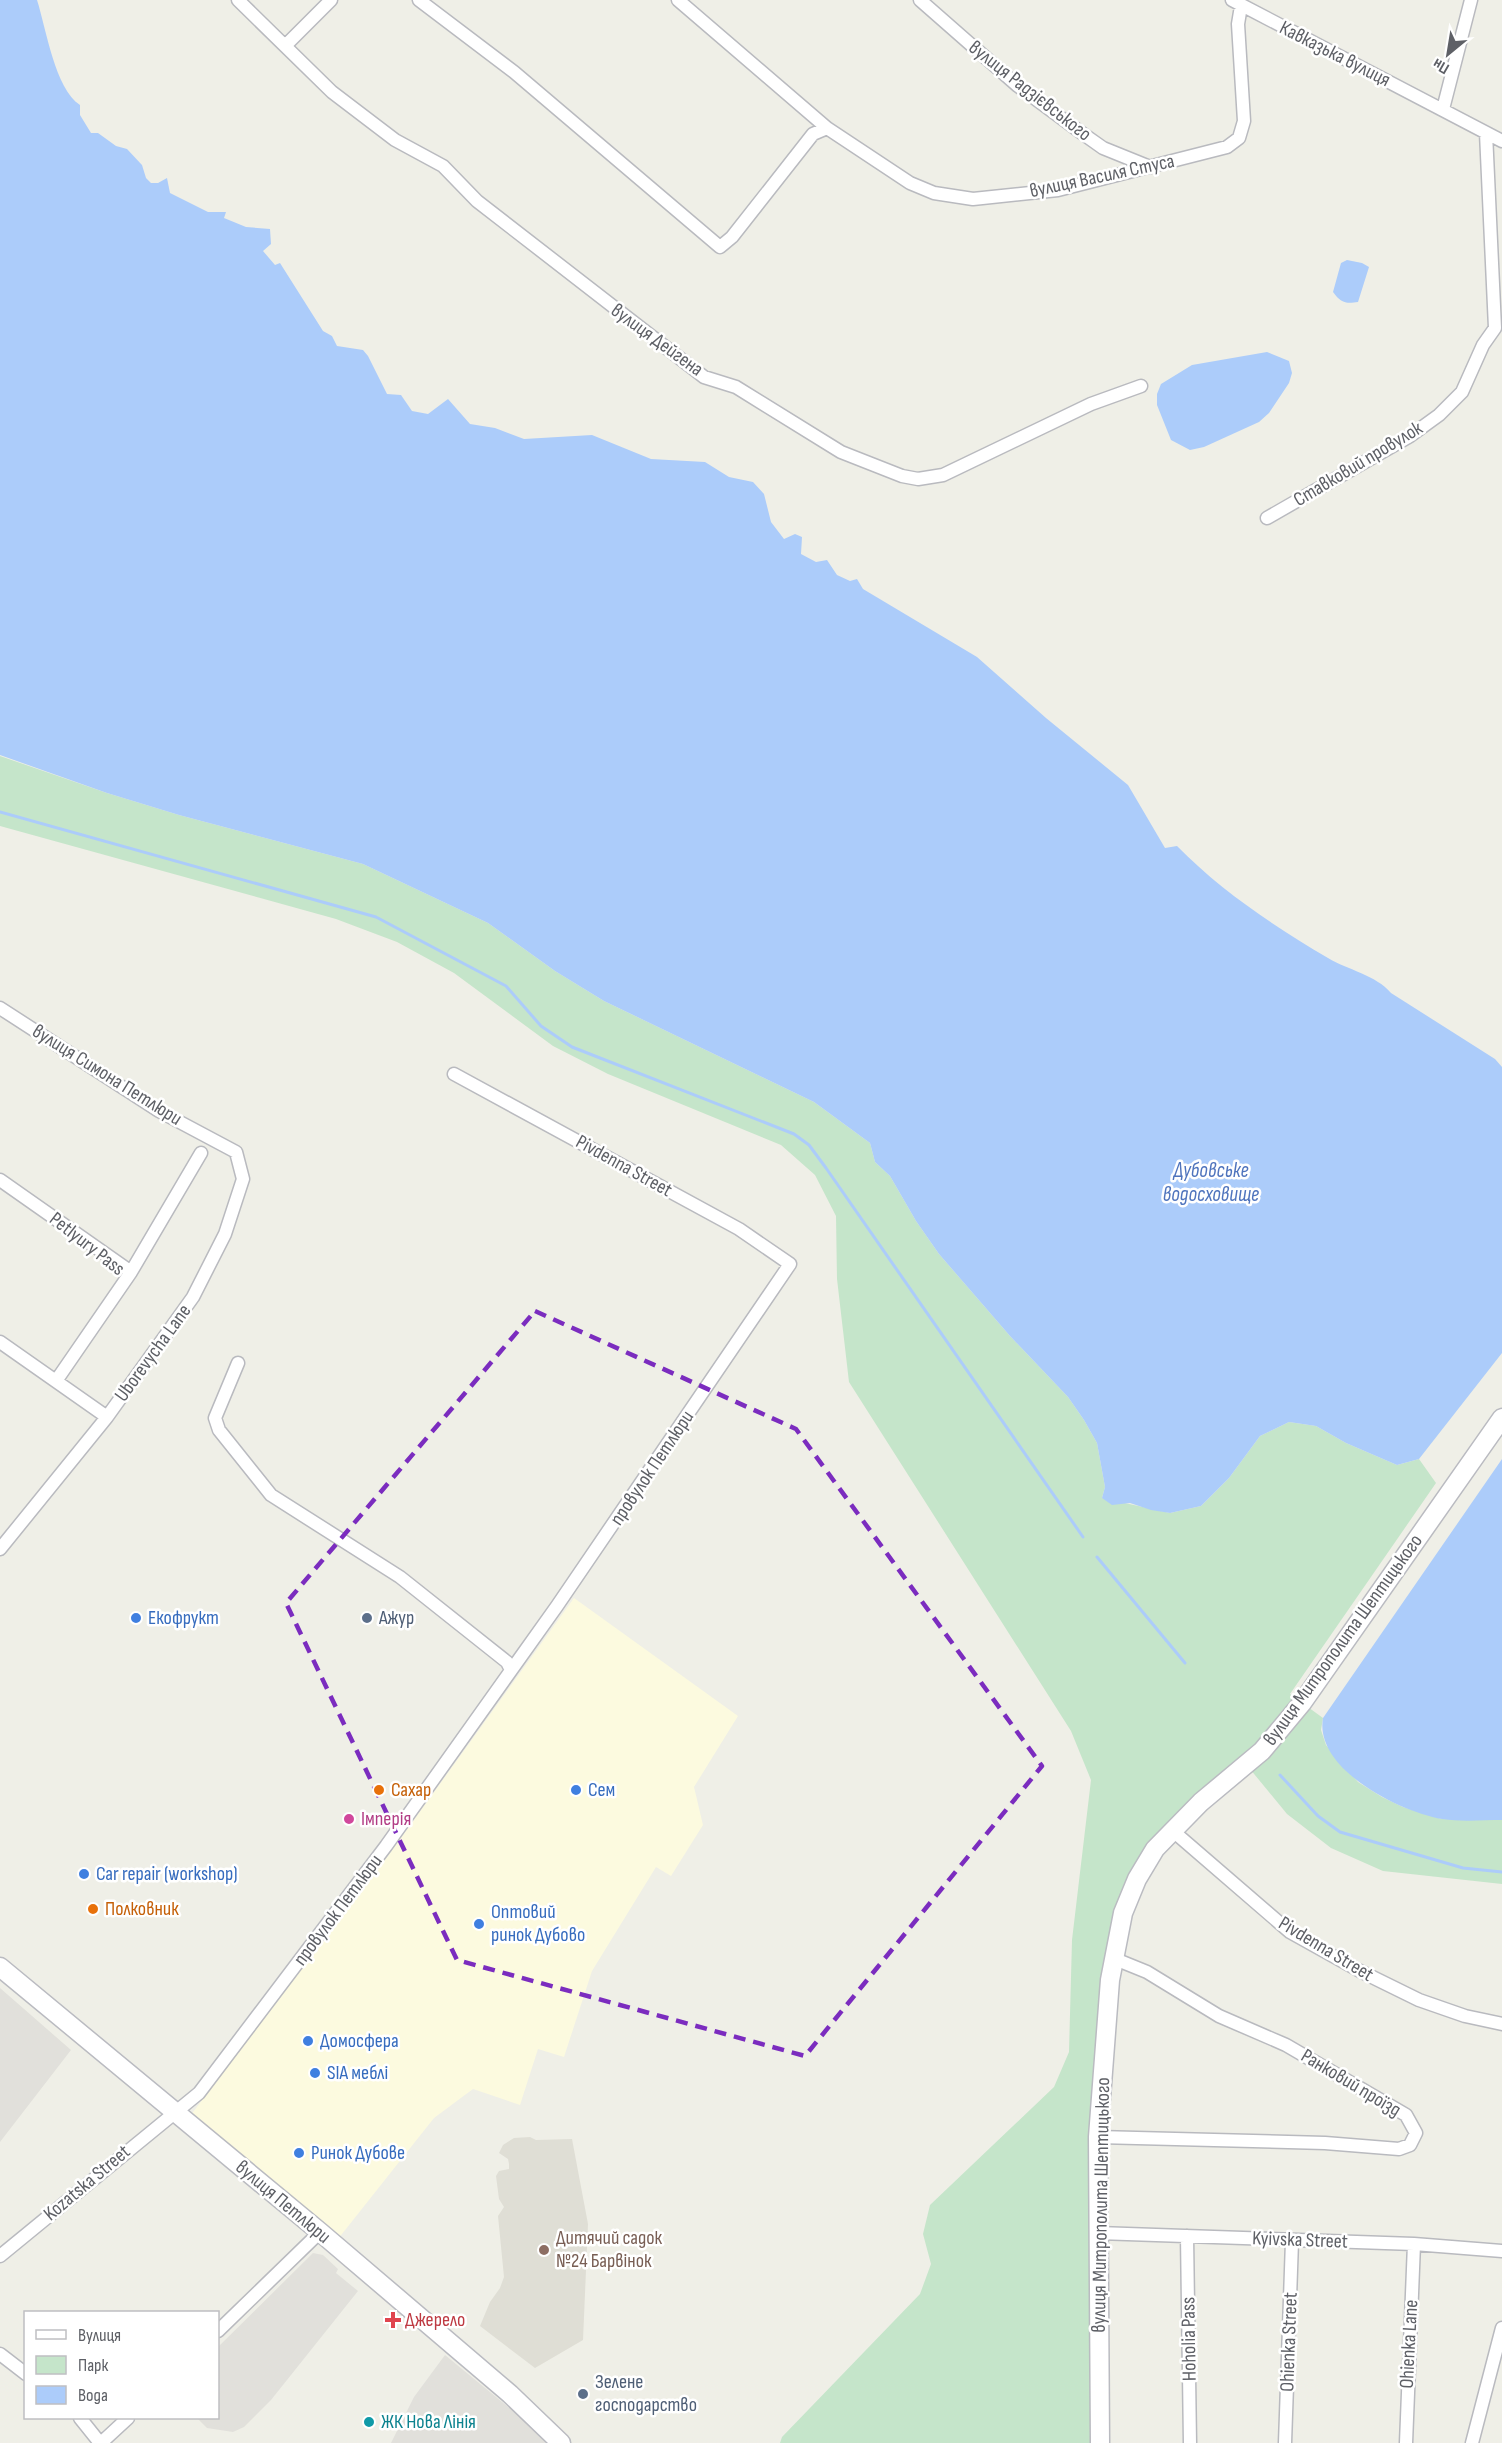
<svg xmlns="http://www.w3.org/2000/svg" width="1502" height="2443" viewBox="0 0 1502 2443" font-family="'Sofia Sans Condensed',sans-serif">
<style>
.commercial{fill:#fcfadf}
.industrial{fill:#e1e0db}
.education{fill:#dfded5}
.green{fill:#c5e5ca}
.water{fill:#acccfa}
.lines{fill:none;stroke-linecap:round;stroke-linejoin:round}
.stream{stroke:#acccfa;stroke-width:3}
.street-casing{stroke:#b9babf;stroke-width:15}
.secondary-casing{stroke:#babbc1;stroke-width:21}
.street{stroke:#fff;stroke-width:12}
.secondary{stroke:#fff;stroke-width:18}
.marked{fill:none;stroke:#7b2cbf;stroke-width:4.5;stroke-dasharray:12 8;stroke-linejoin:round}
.shop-dot{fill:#3f7fe0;stroke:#fff;stroke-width:2}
.service-dot{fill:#5c6f8a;stroke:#fff;stroke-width:2}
.food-dot{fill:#e8710a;stroke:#fff;stroke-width:2}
.hotel-dot{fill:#d1479c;stroke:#fff;stroke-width:2}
.education-dot{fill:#8d6e63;stroke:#fff;stroke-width:2}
.health-dot{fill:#e0444e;stroke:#fff;stroke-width:2}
.culture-dot{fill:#0f9aa8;stroke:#fff;stroke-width:2}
.labels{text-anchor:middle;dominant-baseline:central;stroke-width:5;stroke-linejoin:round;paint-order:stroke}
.street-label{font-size:20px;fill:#5e6066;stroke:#fff}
.shop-label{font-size:20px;fill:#366cbe;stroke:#fff;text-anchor:start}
.service-label{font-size:20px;fill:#4e5e75;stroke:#fff;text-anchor:start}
.food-label{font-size:20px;fill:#c56008;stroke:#fff;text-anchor:start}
.hotel-label{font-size:20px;fill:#b23c85;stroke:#fff;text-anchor:start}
.education-label{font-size:20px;fill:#785e54;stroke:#fff;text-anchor:start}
.health-label{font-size:20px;fill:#be3a42;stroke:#fff;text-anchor:start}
.culture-label{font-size:20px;fill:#0d838f;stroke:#fff;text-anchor:start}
.water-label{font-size:21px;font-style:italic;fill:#4f74bd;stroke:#fff}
</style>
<rect width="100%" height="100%" fill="#efefe7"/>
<!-- commercial -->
<path class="commercial" d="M574,1598L738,1716L694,1787L703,1825L671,1876L656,1867L592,1971L564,2057L538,2049L520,2105L473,2089L434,2118L338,2239L190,2116L388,1856Z"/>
<!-- industrial -->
<path class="industrial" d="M0,1988L71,2050L0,2142Z
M313,2253L323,2255L338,2269L336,2273L358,2291L271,2400L244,2427L233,2432L207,2428L197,2418H218V2347Z
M445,2355L529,2424L546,2443H391L414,2397Z"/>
<!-- education -->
<path class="education" d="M530,2137L536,2140L572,2139L588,2224L583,2340L535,2368L480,2326L490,2302L500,2288L504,2277L498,2216L504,2207L499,2199L496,2176L499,2171L509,2169V2164L508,2159L499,2153L503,2145L514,2138Z"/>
<!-- green -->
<path class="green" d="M0,756L107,793L179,815L363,864L488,923L555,971L604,1001L814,1102L870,1143L875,1162L890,1176L916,1221L939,1254L1010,1336L1068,1397L1084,1420L1097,1443L1105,1487L1102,1498L1170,1513L1201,1506L1229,1478L1260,1436L1289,1422L1316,1426L1346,1443L1397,1465L1419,1459L1436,1483L1290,1694L1323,1718L1321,1730L1326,1745L1358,1782L1382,1797L1403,1807L1442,1819L1502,1820V1884L1383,1871L1331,1848L1287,1814L1250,1769L1150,1846L1103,1979L1095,2443H780L782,2437L920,2294L931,2264L923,2234L930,2205L1054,2087L1069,2052L1072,1940L1091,1780L1071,1731L849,1382L837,1279L836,1216L815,1175L781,1145L608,1074L553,1046L454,973L397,942L336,919L0,826Z"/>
<!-- water -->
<path class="water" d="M0,0H37C46,28 55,89 80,105V115L91,133H98L116,146L127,149L142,165L146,178L151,183H158L167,178L170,193L208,212H226L224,218L246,227L270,229L271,244L263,251L275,265L280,263L323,331L332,336L337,346L363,350L368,356L387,394L401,395L412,411L428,414L448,399L470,424L495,428L524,439L592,435L651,459L705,462L729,477L753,482L764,494L771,522L784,539L795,534L802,537L801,554L816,562L827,560L837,575L850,581L857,579L863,589L977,657L1046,718L1128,785L1165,848L1177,846C1220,890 1275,927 1328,958C1348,970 1376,975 1391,993L1495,1059L1502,1067V1353L1419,1459L1397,1465L1346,1443L1316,1426L1289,1422L1260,1436L1229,1478L1201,1506L1170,1513L1151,1510L1130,1503L1112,1505L1102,1498L1105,1487L1097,1443L1084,1420L1068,1397L1010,1336L939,1254L916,1221L890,1176L875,1162L870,1143L814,1102L604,1001L555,971L488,923L363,864L179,815L107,793L0,755Z
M1347,260L1362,263L1369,267L1358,302C1346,304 1341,303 1333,292L1341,263Z
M1267,352L1289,361L1292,373L1289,383L1269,413L1259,422L1204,447L1190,450L1171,440L1157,405V394L1161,384L1192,365Z
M1502,1459V1820C1483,1820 1461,1822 1442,1819C1400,1812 1314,1769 1323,1718Z"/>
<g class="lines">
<!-- stream -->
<path class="stream" d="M0,812L376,917L506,986L541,1026L572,1047L794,1134L809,1145L826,1168L1083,1537
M1097,1557L1185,1663
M1280,1775L1318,1816L1340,1832L1463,1868L1502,1872"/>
<defs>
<path id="street" d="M238,0L332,92L395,140L443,166L477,201L704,377L736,387L841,452L902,476L918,479L943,475L1091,404L1141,386
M419,0L514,72L720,247L732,237L813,134L827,128
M678,0L827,128L910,183L934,193L973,199L1058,190L1227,147L1239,138L1244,121L1238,24L1241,6
M920,0L1018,86L1079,131L1103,148L1150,167
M1232,0L1502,141
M285,46L331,0
M1443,109L1471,0
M1267,518L1410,436L1439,415L1462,392L1483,345L1495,328L1486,133
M0,1008L159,1111L236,1152L243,1179L225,1234L193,1297L107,1417L0,1549
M0,1180L131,1272L56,1381
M131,1272L201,1153
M0,1342L107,1417
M238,1363L215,1418L219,1430L271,1495L400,1577L507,1662L511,1670
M1173,1831L1290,1932L1360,1971L1419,2000L1465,2016L1502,2024
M1098,2137L1325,2143L1399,2149L1410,2145L1416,2133L1406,2115L1286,2045L1219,2016L1147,1972L1115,1959
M1098,2233L1414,2244L1502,2251
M1187,2236L1190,2443
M0,2256L199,2093L386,1846L557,1606L790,1264L739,1229L454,1074
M218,2331L320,2232
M0,2354L26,2374
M80,2418L100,2443
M101,2443L128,2418
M1285,2443L1292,2241
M1406,2443L1414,2244
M1472,2443L1502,2328"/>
<path id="secondary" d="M0,1967L320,2232L510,2394L561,2443
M1100,2443L1098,2137L1110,1980L1123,1913L1137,1879L1155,1849L1201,1802L1262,1751L1302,1703L1502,1418"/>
</defs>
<!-- street casing -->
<use href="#street" class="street-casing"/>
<!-- secondary casing -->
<use href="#secondary" class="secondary-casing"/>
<!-- street -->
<use href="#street" class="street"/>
<!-- secondary -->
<use href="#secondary" class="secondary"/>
</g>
<!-- marked area -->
<path class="marked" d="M535,1311L796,1429L1042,1766L805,2056L457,1960L286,1603Z"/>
<!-- markers -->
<g class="shop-dot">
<circle cx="136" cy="1618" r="6"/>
<circle cx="576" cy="1790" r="6"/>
<circle cx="84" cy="1874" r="6"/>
<circle cx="479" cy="1924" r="6"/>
<circle cx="308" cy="2041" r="6"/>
<circle cx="315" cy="2073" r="6"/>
<circle cx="299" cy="2153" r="6"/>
</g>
<g class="service-dot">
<circle cx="367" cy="1618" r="6"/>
<circle cx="583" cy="2394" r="6"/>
</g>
<g class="food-dot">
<circle cx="379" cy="1790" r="6"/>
<circle cx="93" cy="1909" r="6"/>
</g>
<circle class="hotel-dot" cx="349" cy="1819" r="6"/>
<circle class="education-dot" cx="544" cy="2250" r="6"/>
<path class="health-dot" d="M390 2311h6v6h6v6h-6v6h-6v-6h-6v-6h6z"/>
<circle class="culture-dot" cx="369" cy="2422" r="6"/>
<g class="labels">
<!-- street labels -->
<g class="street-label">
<text transform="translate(1335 54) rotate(27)">Кавказька вулиця</text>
<text transform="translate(1030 91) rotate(38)">вулиця Радзієвського</text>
<text transform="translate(1102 176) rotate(-12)">вулиця Василя Стуса</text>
<text transform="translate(657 340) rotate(36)">вулиця Дейгена</text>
<text transform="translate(1358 464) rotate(-31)">Ставковий провулок</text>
<text transform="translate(107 1075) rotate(32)">вулиця Симона Петлюри</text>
<text transform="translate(624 1166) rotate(29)">Pivdenna Street</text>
<text transform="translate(87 1244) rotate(38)">Petlyury Pass</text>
<text transform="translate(153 1353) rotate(-54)">Uborevycha Lane</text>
<text transform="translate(652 1468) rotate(-56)">провулок Петлюри</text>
<text transform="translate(1343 1640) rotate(-54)">вулиця Митрополита Шептицького</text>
<text transform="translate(338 1910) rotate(-53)">провулок Петлюри</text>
<text transform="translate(1326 1949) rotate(31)">Pivdenna Street</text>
<text transform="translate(1351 2083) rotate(31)">Ранковий проїзд</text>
<text transform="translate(87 2183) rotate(-40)">Kozatska Street</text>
<text transform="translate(283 2202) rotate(40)">вулиця Петлюри</text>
<text transform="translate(1101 2205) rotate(-89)">вулиця Митрополита Шептицького</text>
<text transform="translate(1300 2240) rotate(2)">Kyivska Street</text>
<text transform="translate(1189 2339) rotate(-91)">Hoholia Pass</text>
<text transform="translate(1289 2342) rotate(-88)">Ohienka Street</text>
<text transform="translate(1409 2344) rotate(-87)">Ohienka Lane</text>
</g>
<!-- shop labels -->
<g class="shop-label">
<text x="148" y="1618">Екофрукт</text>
<text x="588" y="1790">Сем</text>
<text x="96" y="1874">Car repair (workshop)</text>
<text x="491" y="1912">Оптовий<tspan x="491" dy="23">ринок Дубово</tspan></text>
<text x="320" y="2041">Домосфера</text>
<text x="327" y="2073">SIA меблі</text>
<text x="311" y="2153">Ринок Дубове</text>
</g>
<!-- service labels -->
<g class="service-label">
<text x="379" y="1618">Ажур</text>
<text x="595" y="2382">Зелене<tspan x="595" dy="23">господарство</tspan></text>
</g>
<!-- food labels -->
<g class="food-label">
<text x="391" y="1790">Сахар</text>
<text x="105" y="1909">Полковник</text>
</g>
<!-- hotel labels -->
<g class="hotel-label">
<text x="361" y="1819">Імперія</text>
</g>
<!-- education labels -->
<g class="education-label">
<text x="556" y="2238">Дитячий садок<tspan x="556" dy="23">№24 Барвінок</tspan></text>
</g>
<!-- health labels -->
<g class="health-label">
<text x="405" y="2320">Джерело</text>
</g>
<!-- culture labels -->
<g class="culture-label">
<text x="381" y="2422">ЖК Нова Лінія</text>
</g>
<!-- water labels -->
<g class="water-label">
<text x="1211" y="1170">Дубовське<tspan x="1211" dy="24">водосховище</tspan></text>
</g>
</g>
<!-- legend -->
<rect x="24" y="2311" width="195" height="108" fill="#ffffff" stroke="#bfbfc2" stroke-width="1.5"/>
<rect x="36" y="2330" width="30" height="9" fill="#ffffff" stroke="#bfbfc2" stroke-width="1.5"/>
<text x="78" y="2341" font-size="18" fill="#5e6066">Вулиця</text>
<rect x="36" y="2356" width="30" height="18" fill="#c5e5ca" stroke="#bfbfc2" stroke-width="1.5"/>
<text x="78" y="2371" font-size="18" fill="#5e6066">Парк</text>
<rect x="36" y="2386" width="30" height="18" fill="#acccfa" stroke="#bfbfc2" stroke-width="1.5"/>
<text x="78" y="2401" font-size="18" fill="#5e6066">Вода</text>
<!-- north arrow -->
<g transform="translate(1448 54) rotate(210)" stroke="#ffffff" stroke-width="4.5" paint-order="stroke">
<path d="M0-4.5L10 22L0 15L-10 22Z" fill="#5e6066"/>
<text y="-9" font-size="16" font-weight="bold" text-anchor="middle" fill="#5e6066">Пн</text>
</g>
</svg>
